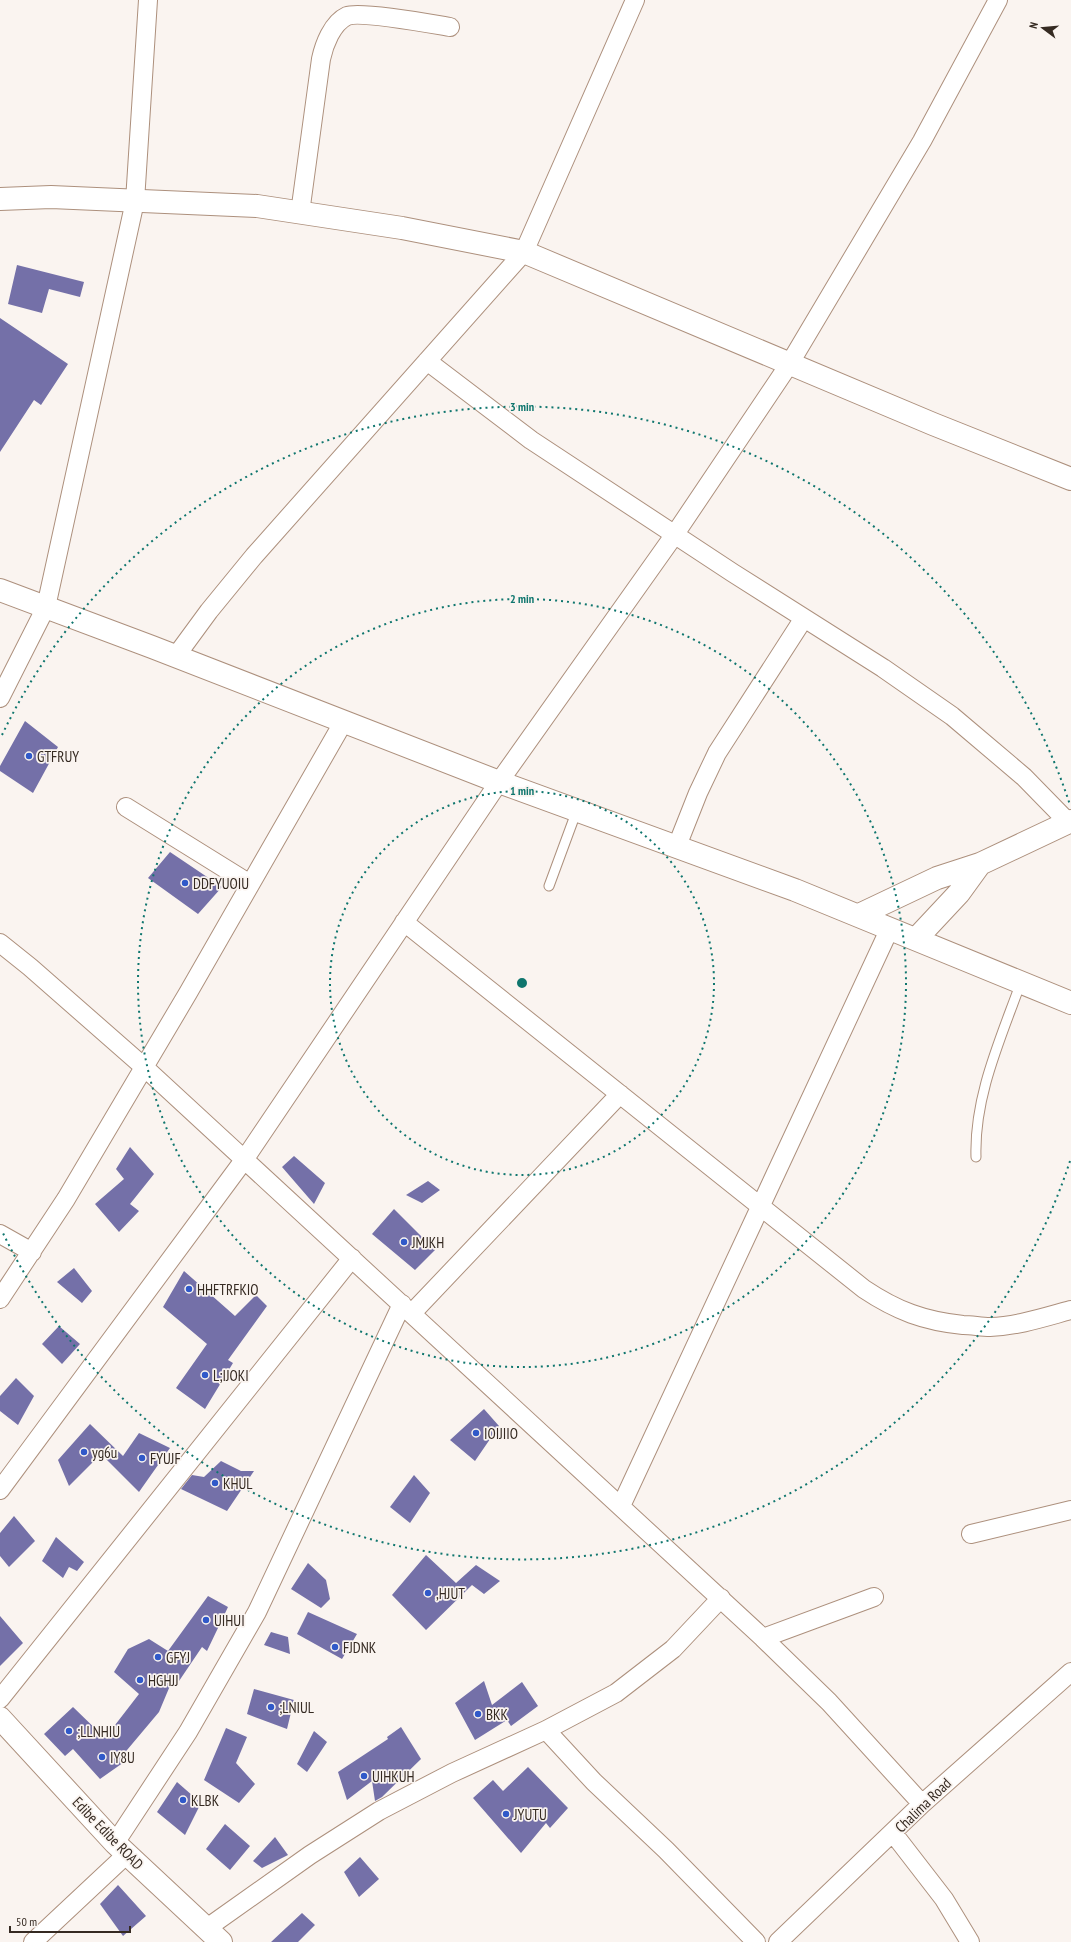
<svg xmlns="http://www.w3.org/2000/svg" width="1071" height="1942" viewBox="0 0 1071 1942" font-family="'PT Sans Narrow',sans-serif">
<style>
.building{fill:#7470a8}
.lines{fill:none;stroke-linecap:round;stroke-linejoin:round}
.lane-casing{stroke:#ad907d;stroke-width:11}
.street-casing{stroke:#ad907d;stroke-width:20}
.secondary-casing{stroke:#ad907d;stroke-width:24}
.lane{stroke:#fff;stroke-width:9}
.street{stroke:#fff;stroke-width:18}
.secondary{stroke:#fff;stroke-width:22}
.ring{fill:none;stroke:#0f766e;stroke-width:2;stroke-dasharray:2 4}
.poi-dot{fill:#3059c9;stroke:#faf4f0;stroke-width:1.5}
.labels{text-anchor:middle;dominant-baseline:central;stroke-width:3.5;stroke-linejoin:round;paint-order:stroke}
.poi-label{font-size:15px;fill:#352a22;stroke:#faf4f0;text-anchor:start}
.street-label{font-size:15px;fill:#352a22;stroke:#faf4f0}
.centre{fill:#0f766e;stroke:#faf4f0;stroke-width:2}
.ring-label{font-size:12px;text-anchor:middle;font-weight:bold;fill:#0f766e;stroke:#faf4f0;stroke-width:3.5;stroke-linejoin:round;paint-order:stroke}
</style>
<rect width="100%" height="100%" fill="#faf4f0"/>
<!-- building -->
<path class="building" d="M17,265L84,282L80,297L49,289L42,313L8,304Z
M0,318L68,364L41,405L34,400L0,452Z
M25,721L58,747L33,793L0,771V766Z
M170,852L222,887L198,914L148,878Z
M130,1147L154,1174L130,1204L139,1211L119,1232L95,1204L124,1179L116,1169Z
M294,1156L325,1183L314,1204L282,1167Z
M428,1181L440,1190L422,1203L406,1195Z
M394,1209L435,1250L415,1270L372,1234Z
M74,1268L92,1291L82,1303L57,1282Z
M184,1271L235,1316L256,1295L267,1306L228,1360L233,1363L205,1409L176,1388L207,1344L163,1307Z
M59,1326L80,1344L62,1364L42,1344Z
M16,1378L34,1396L18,1425L0,1411V1396Z
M484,1409L499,1426L475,1461L450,1440Z
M90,1424L123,1456L139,1433L170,1448L139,1492L101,1454L69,1486L58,1460Z
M221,1461L241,1471H254L227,1511L181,1489L192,1475L204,1477Z
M414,1475L430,1493L410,1523L390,1507Z
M14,1516L35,1541L9,1567L0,1556V1533Z
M56,1537L84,1562L77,1571L69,1567L63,1578L42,1561Z
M426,1555L456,1583L476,1565L500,1581L484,1594L472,1585L426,1630L392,1595Z
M308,1563L326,1580L330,1599L321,1608L291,1589Z
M208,1596L228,1607L207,1651L202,1647L177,1684L172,1681L159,1712L122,1756L127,1760L100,1779L73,1749L65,1756L44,1734L73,1707L105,1738L139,1694L114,1672L128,1649L149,1639L168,1651Z
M308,1612L357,1634L342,1659L297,1634Z
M0,1616L23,1643L0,1666Z
M271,1632L288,1637L290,1654L264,1645Z
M484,1681L492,1705L522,1682L538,1706L511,1726L507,1720L475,1740L455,1703Z
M254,1689L294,1700L287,1729L247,1714Z
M401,1727L421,1759L382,1797L375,1801L372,1781L347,1800L338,1772L388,1739L387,1737Z
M226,1728L247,1737L236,1763L255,1784L239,1803L204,1780Z
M314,1731L327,1742L307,1772L297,1764Z
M528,1767L568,1808L550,1828L546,1823L521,1853L473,1798L493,1780L503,1791Z
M177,1782L201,1803L185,1835L157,1812Z
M225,1824L250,1846L230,1870L206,1849Z
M275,1837L288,1855L262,1868L253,1861Z
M360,1857L379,1879L359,1897L344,1872Z
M118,1885L146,1916L123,1936L100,1904Z
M302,1913L315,1925L298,1942H271Z"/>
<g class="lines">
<defs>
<path id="lane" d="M549,886L577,810
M976,1157C974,1096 1001,1038 1021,982"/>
<path id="street" d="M300,213L321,59C324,45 332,23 347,16C360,11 432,24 450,27
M427,361L531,440L733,573L883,668L952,716L1024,777L1068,822
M176,656L209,611L254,556L524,252L635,0
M0,698L46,607L135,201L148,0
M126,807L250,884
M677,846L698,793L717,753L804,618
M404,922L864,1289C897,1311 924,1321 963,1325C972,1325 981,1327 990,1327C1018,1326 1045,1317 1071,1310
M0,943L30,967L144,1067L763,1638L829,1702L922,1804
M0,1234L32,1252
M0,1299L66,1199L188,993L344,721
M412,1313L620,1094
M0,1490L244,1160L499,782L675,534L790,363L922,141L998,0
M621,1506L890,928
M971,1534L1071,1510
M763,1638L874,1597
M0,1699L352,1258
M546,1730L594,1782L666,1850L756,1942
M893,1833L944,1899L970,1942
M115,1843L188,1732L257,1612L402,1304
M207,1928L310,1855L379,1811L452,1773L546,1730L616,1693L673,1649L721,1598
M33,1942L127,1854
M778,1942L922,1804L1071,1672"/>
<path id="secondary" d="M0,199L51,197L257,206L402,228L524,252L933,424L1071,479
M0,590L152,647L499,782L795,890L1071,1003
M859,915L937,878L980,864L1071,821
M916,939L959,893L980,864
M0,1718L115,1843L221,1942"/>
</defs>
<!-- lane casing -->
<use href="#lane" class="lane-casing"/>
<!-- street casing -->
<use href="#street" class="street-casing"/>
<!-- secondary casing -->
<use href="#secondary" class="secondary-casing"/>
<!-- lane -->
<use href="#lane" class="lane"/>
<!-- street -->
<use href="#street" class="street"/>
<!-- secondary -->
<use href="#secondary" class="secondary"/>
</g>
<!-- distance rings -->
<g class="ring">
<circle cx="522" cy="983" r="192"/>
<circle cx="522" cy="983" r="384"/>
<path d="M1070 1161A576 576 0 0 1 2 1231M2 735A576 576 0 0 1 1070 805"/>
</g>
<!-- markers -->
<g class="poi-dot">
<circle cx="29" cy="756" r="4"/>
<circle cx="185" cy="883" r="4"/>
<circle cx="404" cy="1242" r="4"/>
<circle cx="189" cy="1289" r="4"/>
<circle cx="205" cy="1375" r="4"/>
<circle cx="476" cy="1433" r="4"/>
<circle cx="84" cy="1452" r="4"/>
<circle cx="142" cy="1458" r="4"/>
<circle cx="215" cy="1483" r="4"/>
<circle cx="428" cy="1593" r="4"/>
<circle cx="206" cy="1620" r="4"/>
<circle cx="335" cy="1647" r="4"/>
<circle cx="158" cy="1657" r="4"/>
<circle cx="140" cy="1680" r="4"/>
<circle cx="271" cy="1707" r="4"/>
<circle cx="478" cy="1714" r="4"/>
<circle cx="69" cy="1731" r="4"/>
<circle cx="102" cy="1757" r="4"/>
<circle cx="364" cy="1776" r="4"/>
<circle cx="183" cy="1800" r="4"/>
<circle cx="506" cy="1814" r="4"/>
</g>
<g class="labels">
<!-- poi labels -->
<g class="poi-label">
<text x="37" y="756">GTFRUY</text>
<text x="193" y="883">DDFYUOIU</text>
<text x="412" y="1242">JMJKH</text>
<text x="197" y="1289">HHFTRFKIO</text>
<text x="213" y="1375">L;IJOKI</text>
<text x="484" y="1433">IOIJIIO</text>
<text x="92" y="1452">yg6u</text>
<text x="150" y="1458">FYUJF</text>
<text x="223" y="1483">KHUL</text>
<text x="436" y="1593">,HJUT</text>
<text x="214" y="1620">UIHUI</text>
<text x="343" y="1647">FJDNK</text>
<text x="166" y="1657">GFYJ</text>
<text x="148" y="1680">HGHJJ</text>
<text x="279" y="1707">;LNIUL</text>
<text x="486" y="1714">BKK</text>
<text x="77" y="1731">;LLNHIU</text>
<text x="110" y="1757">IY8U</text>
<text x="372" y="1776">UIHKUH</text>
<text x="191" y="1800">KLBK</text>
<text x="514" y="1814">JYUTU</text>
</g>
<!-- street labels -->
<g class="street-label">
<text transform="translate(923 1805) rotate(-44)">Chalima Road</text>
<text transform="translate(108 1833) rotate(46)">Edibe Edibe ROAD</text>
</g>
</g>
<circle cx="522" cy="983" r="6" class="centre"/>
<g class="ring-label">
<text x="522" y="411">3 min</text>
<text x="522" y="603">2 min</text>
<text x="522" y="795">1 min</text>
</g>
<!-- north arrow -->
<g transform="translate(1043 28) rotate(286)" stroke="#faf4f0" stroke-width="3" paint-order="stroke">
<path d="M0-3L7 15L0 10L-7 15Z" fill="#352a22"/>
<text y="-6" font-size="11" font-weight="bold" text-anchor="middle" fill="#352a22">N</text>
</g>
<!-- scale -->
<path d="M10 1926v6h120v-6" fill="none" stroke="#352a22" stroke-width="2"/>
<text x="16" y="1926" font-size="12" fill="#352a22" stroke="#faf4f0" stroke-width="3" paint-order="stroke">50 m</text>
</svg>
